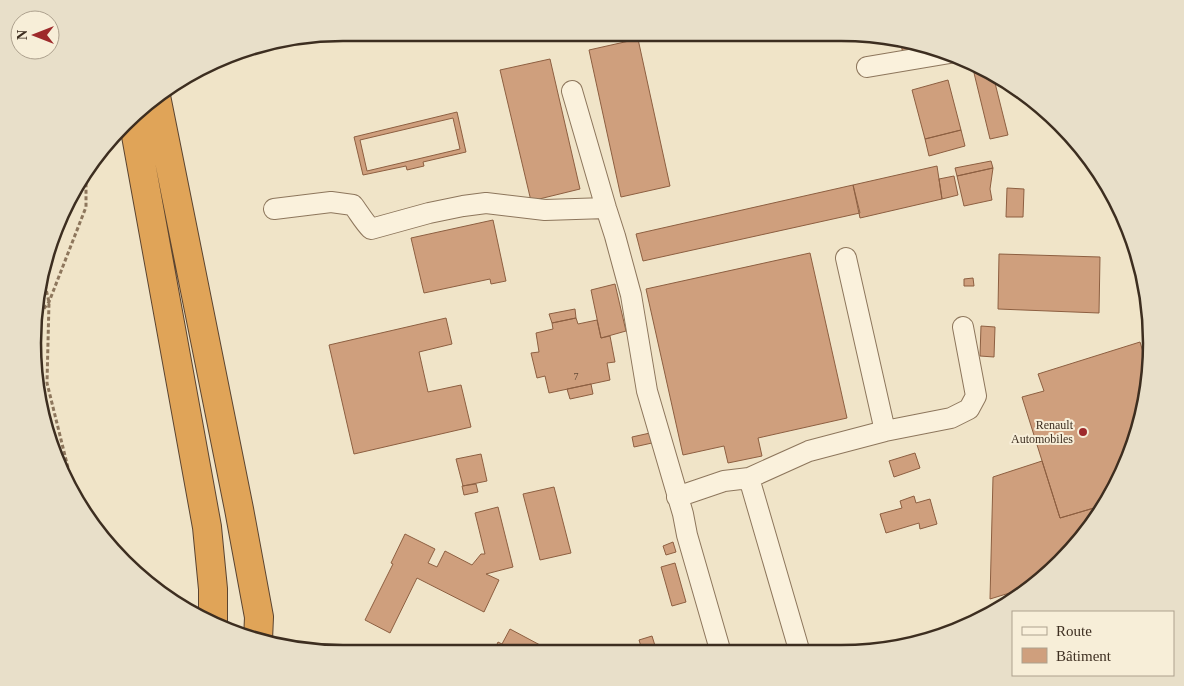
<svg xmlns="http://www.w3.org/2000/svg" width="1184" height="686" viewBox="0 0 1184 686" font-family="'Times New Roman',serif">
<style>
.building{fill:#cf9f7d;stroke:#8d5f41;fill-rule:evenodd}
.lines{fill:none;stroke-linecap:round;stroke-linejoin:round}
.minor-casing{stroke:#8d765c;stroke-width:22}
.highway-casing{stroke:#5b4430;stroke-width:30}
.path{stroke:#8d765c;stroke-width:3;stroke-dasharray:4 2.5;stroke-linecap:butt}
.minor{stroke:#faf1dc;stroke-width:20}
.highway{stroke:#e0a458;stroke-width:28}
.poi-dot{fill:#9e2a2b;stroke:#f7eed8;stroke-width:2}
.labels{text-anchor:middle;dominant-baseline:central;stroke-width:4;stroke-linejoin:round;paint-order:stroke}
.number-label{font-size:10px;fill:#624a37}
.poi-label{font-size:12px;fill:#3d2e20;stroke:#f7eed8;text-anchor:end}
.rim{fill:none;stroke:#3d2e20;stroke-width:2.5}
</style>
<rect width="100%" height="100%" fill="#f0e4c8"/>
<!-- building -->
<path class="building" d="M638,39L670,186L621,197L589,50Z
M900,41L937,48L904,57Z
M550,59L580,189L531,201L500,70Z
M985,71L993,75L1008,135L990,139L974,73Z
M948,80L961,130L925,139L912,90Z
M457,112L466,152L423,162L424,166L407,170L406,166L363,175L354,137ZM453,118L460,149L367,171L360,140Z
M961,130L965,146L929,156L925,139Z
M991,161L993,168L957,176L955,168Z
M937,166L942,199L860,218L853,185Z
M993,168L990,189L992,200L964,206L957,176Z
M954,176L958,195L942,199L939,179Z
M853,185L860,213L643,261L636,234Z
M1007,188L1024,189L1023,217H1006Z
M493,220L506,281L491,284L490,279L424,293L411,238Z
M810,253L847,418L758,438L762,456L728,463L724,446L683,455L646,289Z
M999,254L1100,257L1099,313L998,309Z
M973,278L974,286H964V279Z
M615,284L626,331L601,338L591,290Z
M575,309L576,318L552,323L549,314Z
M446,318L452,344L419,352L428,392L461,385L471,427L354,454L329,345Z
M576,318L578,324L597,320L601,338L610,336L615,362L607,363L610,380L549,393L545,376L537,378L531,353L539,352L536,333L553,329L552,323Z
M981,326L995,327L994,357L980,356Z
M1140,342L1143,352L1146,351V403L1104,505L1060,518L1022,397L1044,391L1038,374Z
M591,384L593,394L570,399L567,389Z
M650,433L652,443L634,447L632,437Z
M915,453L920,468L894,477L889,461Z
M481,454L487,481L463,486L456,459Z
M1042,461L1060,518L1101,506L1102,508L1099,515L1078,541L1068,544L1070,551L1060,563L1029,587L990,599L993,477Z
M476,484L478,492L464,495L462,486Z
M554,487L571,553L540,560L523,494Z
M914,496L916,503L930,499L937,524L920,529L919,523L886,533L880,514L902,508L900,501Z
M498,507L513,567L486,574L499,580L484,612L417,578L390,633L365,620L393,564L391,563L405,534L435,549L428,563L437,567L445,551L472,565L481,554H485L475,513Z
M673,542L676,552L666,555L663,546Z
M675,563L686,602L672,606L661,567Z
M510,629L540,645L536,653H493L498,642L502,644Z
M652,636L657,652L643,653L639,640Z
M540,645L549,648L546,653H536Z"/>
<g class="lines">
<defs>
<path id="minor" d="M867,67L950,53
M572,91L606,208L615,236L631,295L647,391L683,514L687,535L721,653
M274,209L331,202L353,205C359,213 364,222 371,229L429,213L463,206L486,203L545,210L606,208
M846,258L885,431
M749,478L800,653
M677,497L724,481L749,478L809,451L885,431L951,418L969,409L976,396L963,327"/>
<path id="highway" d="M156,96L239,509L259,617L258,640
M133,119L207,527L213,589V622"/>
</defs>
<!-- minor casing -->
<use href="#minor" class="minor-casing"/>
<!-- highway casing -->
<use href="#highway" class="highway-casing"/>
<!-- path -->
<path class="path" d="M42,272L49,302L47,383L73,488
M36,319L49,302L86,207V170"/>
<!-- minor -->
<use href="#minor" class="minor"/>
<!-- highway -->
<use href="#highway" class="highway"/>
</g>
<!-- markers -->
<circle class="poi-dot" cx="1083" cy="432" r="5"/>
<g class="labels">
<!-- number labels -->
<g class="number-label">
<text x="576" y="376">7</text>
</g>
<!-- poi labels -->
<g class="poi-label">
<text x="1073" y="425">Renault<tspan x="1073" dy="14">Automobiles</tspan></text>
</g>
</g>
<!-- crop -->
<path d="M0 0H1184V686H0ZM343 41H841A302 302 0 0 1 1143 343V343A302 302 0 0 1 841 645H343A302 302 0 0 1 41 343V343A302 302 0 0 1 343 41Z" fill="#e8dfc9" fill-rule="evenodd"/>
<path class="rim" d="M343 41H841A302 302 0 0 1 1143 343V343A302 302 0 0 1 841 645H343A302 302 0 0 1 41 343V343A302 302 0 0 1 343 41Z"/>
<!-- legend -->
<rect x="1012" y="611" width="162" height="65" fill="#f7eed8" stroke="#ada18e"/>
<rect x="1022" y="627" width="25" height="8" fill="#faf1dc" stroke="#ada18e"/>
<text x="1056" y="636" font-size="15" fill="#3d2e20">Route</text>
<rect x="1022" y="648" width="25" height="15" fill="#cf9f7d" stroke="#ada18e"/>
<text x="1056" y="661" font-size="15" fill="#3d2e20">Bâtiment</text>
<!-- north arrow -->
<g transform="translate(35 35) rotate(270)"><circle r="24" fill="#f7eed8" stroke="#ada18e"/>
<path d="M0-4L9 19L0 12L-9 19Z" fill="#9e2a2b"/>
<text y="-8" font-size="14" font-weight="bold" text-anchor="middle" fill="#3d2e20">N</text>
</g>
</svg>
